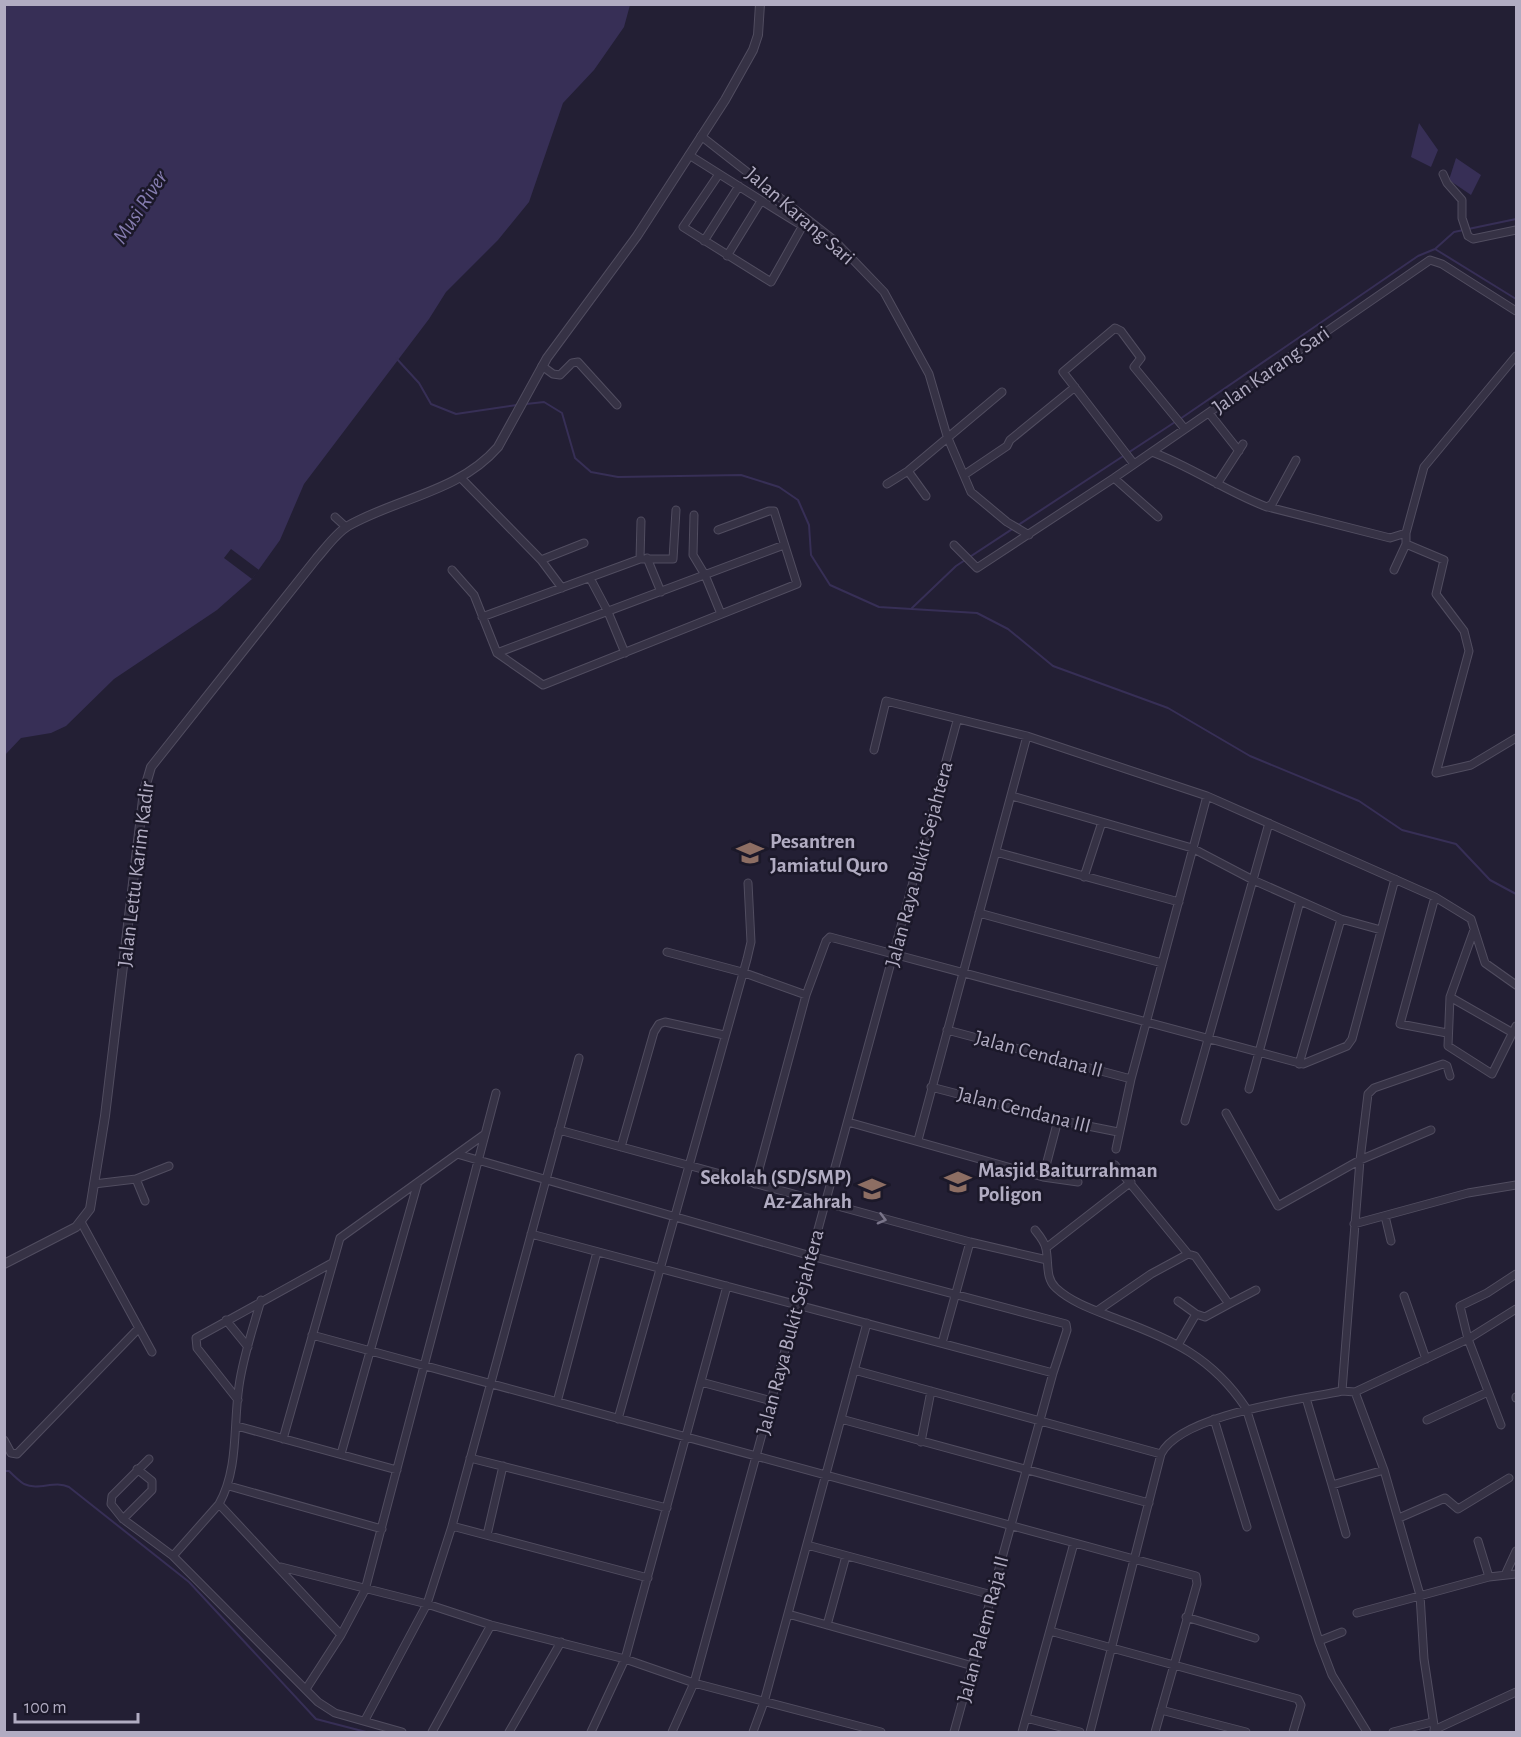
<svg xmlns="http://www.w3.org/2000/svg" width="1521" height="1737" viewBox="0 0 1521 1737" font-family="'Alegreya Sans',sans-serif">
<style>
.water{fill:#372f56}
.pier{fill:#231f34}
.lines{fill:none;stroke-linecap:round;stroke-linejoin:round}
.stream{stroke:#372f56;stroke-width:2}
.minor-casing{stroke:#514d60;stroke-width:9}
.tertiary-casing{stroke:#514d60;stroke-width:10}
.minor{stroke:#363245;stroke-width:7}
.tertiary{stroke:#363245;stroke-width:8}
.oneway{stroke:#7a758a}
.labels{text-anchor:middle;dominant-baseline:central;stroke-width:5;stroke-linejoin:round;paint-order:stroke}
.street-label{font-size:21px;fill:#b1acc2;stroke:#1b1829}
.poi-label{font-size:21px;font-weight:bold;fill:#b1acc2;stroke:#1b1829;text-anchor:start}
.water-label{font-size:22px;font-style:italic;fill:#857caf;stroke:#1b1829}
</style>
<rect width="100%" height="100%" fill="#231f34"/>
<!-- water -->
<path class="water" d="M5,5H630L624,27L594,70L563,103L529,202L498,240L446,292L429,319L304,484L280,540L252,579L217,610L114,679L66,726L51,733L21,738L5,755Z
M1419,123L1438,150L1431,167L1411,157Z
M1456,158L1481,175L1471,195L1449,180Z"/>
<!-- pier -->
<path class="pier" d="M231,549L259,570L252,579L224,558Z"/>
<g class="lines">
<!-- stream -->
<path class="stream" d="M1435,249L1516,299
M396,358L419,383L431,404L456,414L517,405
M526,404L544,402L562,413L575,458L591,472L618,477L741,475L779,487L798,500L809,525L811,555L830,585L879,607L977,613L1008,629L1053,666L1168,708L1250,756L1359,801L1402,830L1456,844L1490,880L1516,894
M1180,419L1418,256L1435,249L1454,232L1516,219
M912,608L956,566L1175,422
M4,1471H9C13,1475 19,1481 24,1484C39,1491 54,1480 69,1487L189,1582L316,1719L366,1732"/>
<defs>
<path id="minor" d="M701,136L834,240L884,292L929,374L947,436L971,492L1007,522L1029,535
M689,155C726,178 763,202 801,225L802,227L771,282L683,227L719,174
M1443,174L1447,183L1462,200V218L1468,236L1473,239L1516,230
M704,241L739,186
M727,256L761,201
M1516,356L1424,467L1406,533V544L1444,560L1436,594L1464,631L1469,651L1436,773L1471,765L1516,738
M542,366L553,374L560,375L572,363L578,362L617,405
M1209,413L1239,451
M1152,452C1192,467 1227,492 1267,507L1272,504L1296,460
M1134,464L1063,372L1115,328L1121,331L1141,358L1134,367L1185,429
M908,471L926,496
M964,475L1007,446L1010,440L1075,387
M461,478L541,560L562,588
M1114,478L1158,517
M887,484L908,471L1002,392
M1217,484L1243,444
M1268,507L1390,538L1406,533
M694,515L693,555L705,575L721,614
M335,517L346,527
M954,545L977,568L1114,478L1430,260L1442,264L1516,311
M647,558L661,592
M640,559L641,521
M541,560L584,543
M452,570L474,595L497,653L543,685L797,584L774,511H769L718,530
M1394,570L1406,544
M590,578L608,612L625,653
M482,617L640,559H673L676,510
M497,653L784,545
M874,750L886,701L1027,736L1207,796L1435,897L1471,919L1485,963L1516,985
M1012,796L1192,848L1253,880L1341,919L1381,930
M996,852L1179,902
M1084,877L1102,822
M1435,897L1400,1024L1447,1033
M979,913L1162,963
M1474,930L1450,997L1448,1046L1492,1074L1516,1026
M667,952L742,972L806,995
M1450,997L1513,1033
M947,1030L1131,1079
M1299,1064L1341,919
M931,1087L1058,1120L1118,1132
M1249,1089L1300,901
M1226,1113L1278,1206L1360,1160L1431,1130
M1185,1121L1269,823
M848,1122L1043,1177L1078,1182
M559,1130L970,1242L1047,1260
M918,1140L1027,736
M621,1147L654,1032L659,1024L665,1022L724,1035
M1116,1149L1131,1079L1207,796
M457,1154L811,1256L1066,1324L1067,1330L1053,1373L954,1732
M1115,1165L1188,1254L1195,1256L1229,1304L1256,1290
M1043,1177L1058,1120
M136,1179L145,1201
M94,1184L136,1179L169,1166
M755,1184L806,995L826,941L830,937L1303,1064L1347,1046L1352,1039L1395,879
M1385,1216L1391,1241
M81,1222L152,1352
M1354,1224L1468,1193L1516,1185
M1035,1230C1039,1235 1045,1242 1046,1249C1049,1262 1045,1278 1056,1288C1072,1303 1097,1311 1117,1319C1173,1340 1212,1357 1246,1408L1319,1641L1342,1632
M531,1234L1053,1373
M1046,1248L1131,1182
M1404,1296L1426,1359
M261,1300C253,1328 243,1357 239,1386C233,1426 239,1468 219,1504L341,1635
M1178,1301L1196,1314L1205,1317L1229,1304
M1097,1311L1151,1274L1188,1254
M226,1320L248,1347
M312,1335L1196,1576L1197,1584L1155,1732
M942,1343L970,1242
M1178,1345L1196,1314
M854,1370L1161,1454
M701,1382L772,1401
M1342,1391L1360,1160L1368,1094L1374,1088L1443,1064L1447,1066L1450,1076
M1355,1392L1384,1470L1420,1595L1424,1659L1435,1732
M1306,1398L1332,1485L1384,1470
M1516,1398V1397
M238,1400L197,1348L196,1338L332,1263
M557,1402L597,1252
M618,1419L747,959L751,942L748,883
M841,1419L1149,1503
M1214,1419L1247,1527
M1427,1420L1488,1392
M1501,1425L1468,1339L1460,1306L1487,1293L1516,1274
M237,1426L397,1470
M283,1439L340,1238L485,1134
M4,1440L11,1453L17,1454L139,1328
M921,1442L931,1391
M341,1454L418,1182
M470,1458L667,1508
M149,1459L112,1496L111,1504L123,1519L173,1556L318,1702L335,1713L402,1732
M1332,1485L1346,1534
M229,1486L382,1529
M1399,1518L1445,1498L1458,1509L1509,1478
M123,1519L152,1490V1481L137,1469
M452,1526L648,1578
M487,1535L503,1466
M1478,1541L1489,1577
M807,1545L992,1595
M173,1556L219,1504
M281,1567L427,1604L491,1625L625,1659L694,1683L881,1732
M1505,1575L1516,1551
M1357,1613L1489,1577L1516,1574
M788,1614L973,1666
M1186,1617L1255,1638
M827,1625L846,1556
M1050,1631L1298,1699L1301,1705L1293,1732
M1319,1641L1332,1675L1367,1732
M306,1689L341,1635L365,1590L496,1093
M1161,1710L1246,1732
M1026,1718L1080,1732
M365,1720L427,1604L452,1526L579,1058
M1434,1730L1516,1692
M432,1732L491,1625
M509,1732L561,1642
M591,1732L625,1659L727,1286
M672,1732L694,1683L957,721
M753,1732L764,1702L867,1323
M1022,1732L1074,1543
M1090,1732L1161,1454C1181,1414 1300,1400 1342,1391L1355,1392L1468,1339L1516,1309
M1393,1732L1432,1722"/>
<path id="tertiary" d="M4,1264L76,1227L90,1209L105,1116L144,791L151,767L316,559C325,549 336,533 348,526C397,498 459,492 498,447L547,358L637,236L725,100L753,50L758,35L760,4"/>
</defs>
<!-- minor casing -->
<use href="#minor" class="minor-casing"/>
<!-- tertiary casing -->
<use href="#tertiary" class="tertiary-casing"/>
<!-- minor -->
<use href="#minor" class="minor"/>
<!-- tertiary -->
<use href="#tertiary" class="tertiary"/>
</g>
<!-- one-way arrows -->
<defs><path id="oneway-chevron" d="M-2-3.5L2.5 0L-2 3.5" fill="none" stroke-width="1.6" stroke-linecap="round" stroke-linejoin="round" transform="scale(1.5)"/></defs>
<use class="oneway" href="#oneway-chevron" transform="translate(882 1219) rotate(15)"/>
<!-- icons -->
<defs>
<symbol id="school-bare" viewBox="-9 -9 18 18"><path d="M0-5L7-2L0 1L-7-2ZM-4 1L0 2.5L4 1V4Q0 6-4 4Z" fill="#8d6e63" stroke="#1b1829" stroke-width="2.5" paint-order="stroke"/></symbol>
</defs>
<g fill-rule="evenodd">
<use href="#school-bare" x="731" y="834" width="38" height="38"/>
<use href="#school-bare" x="939" y="1163" width="38" height="38"/>
<use href="#school-bare" x="853" y="1170" width="38" height="38"/>
</g>
<g class="labels">
<!-- street labels -->
<g class="street-label">
<text transform="translate(800 216) rotate(41)">Jalan Karang Sari</text>
<text transform="translate(1271 370) rotate(-35)">Jalan Karang Sari</text>
<text transform="translate(919 864) rotate(-75)">Jalan Raya Bukit Sejahtera</text>
<text transform="translate(136 874) rotate(-83)">Jalan Lettu Karim Kadir</text>
<text transform="translate(1039 1054) rotate(15)">Jalan Cendana II</text>
<text transform="translate(1024 1110) rotate(14)">Jalan Cendana III</text>
<text transform="translate(790 1332) rotate(-75)">Jalan Raya Bukit Sejahtera</text>
<text transform="translate(983 1629) rotate(-75)">Jalan Palem Raja II</text>
</g>
<!-- poi labels -->
<g class="poi-label">
<text x="770" y="841">Pesantren<tspan x="770" dy="24">Jamiatul Quro</tspan></text>
<text x="978" y="1170">Masjid Baiturrahman<tspan x="978" dy="24">Poligon</tspan></text>
<text x="852" y="1177" text-anchor="end">Sekolah (SD/SMP)<tspan x="852" dy="24">Az-Zahrah</tspan></text>
</g>
<!-- water labels -->
<g class="water-label">
<text transform="translate(140 207) rotate(-57)">Musi River</text>
</g>
</g>
<!-- border -->
<rect width="1521" height="1737" fill="none" stroke="#b1acc2" stroke-width="12"/>
<!-- scale -->
<path d="M15 1713v9h123v-9" fill="none" stroke="#b1acc2" stroke-width="3"/>
<text x="24" y="1713" font-size="18" fill="#b1acc2" stroke="#1b1829" stroke-width="4.5" paint-order="stroke">100 m</text>
</svg>
